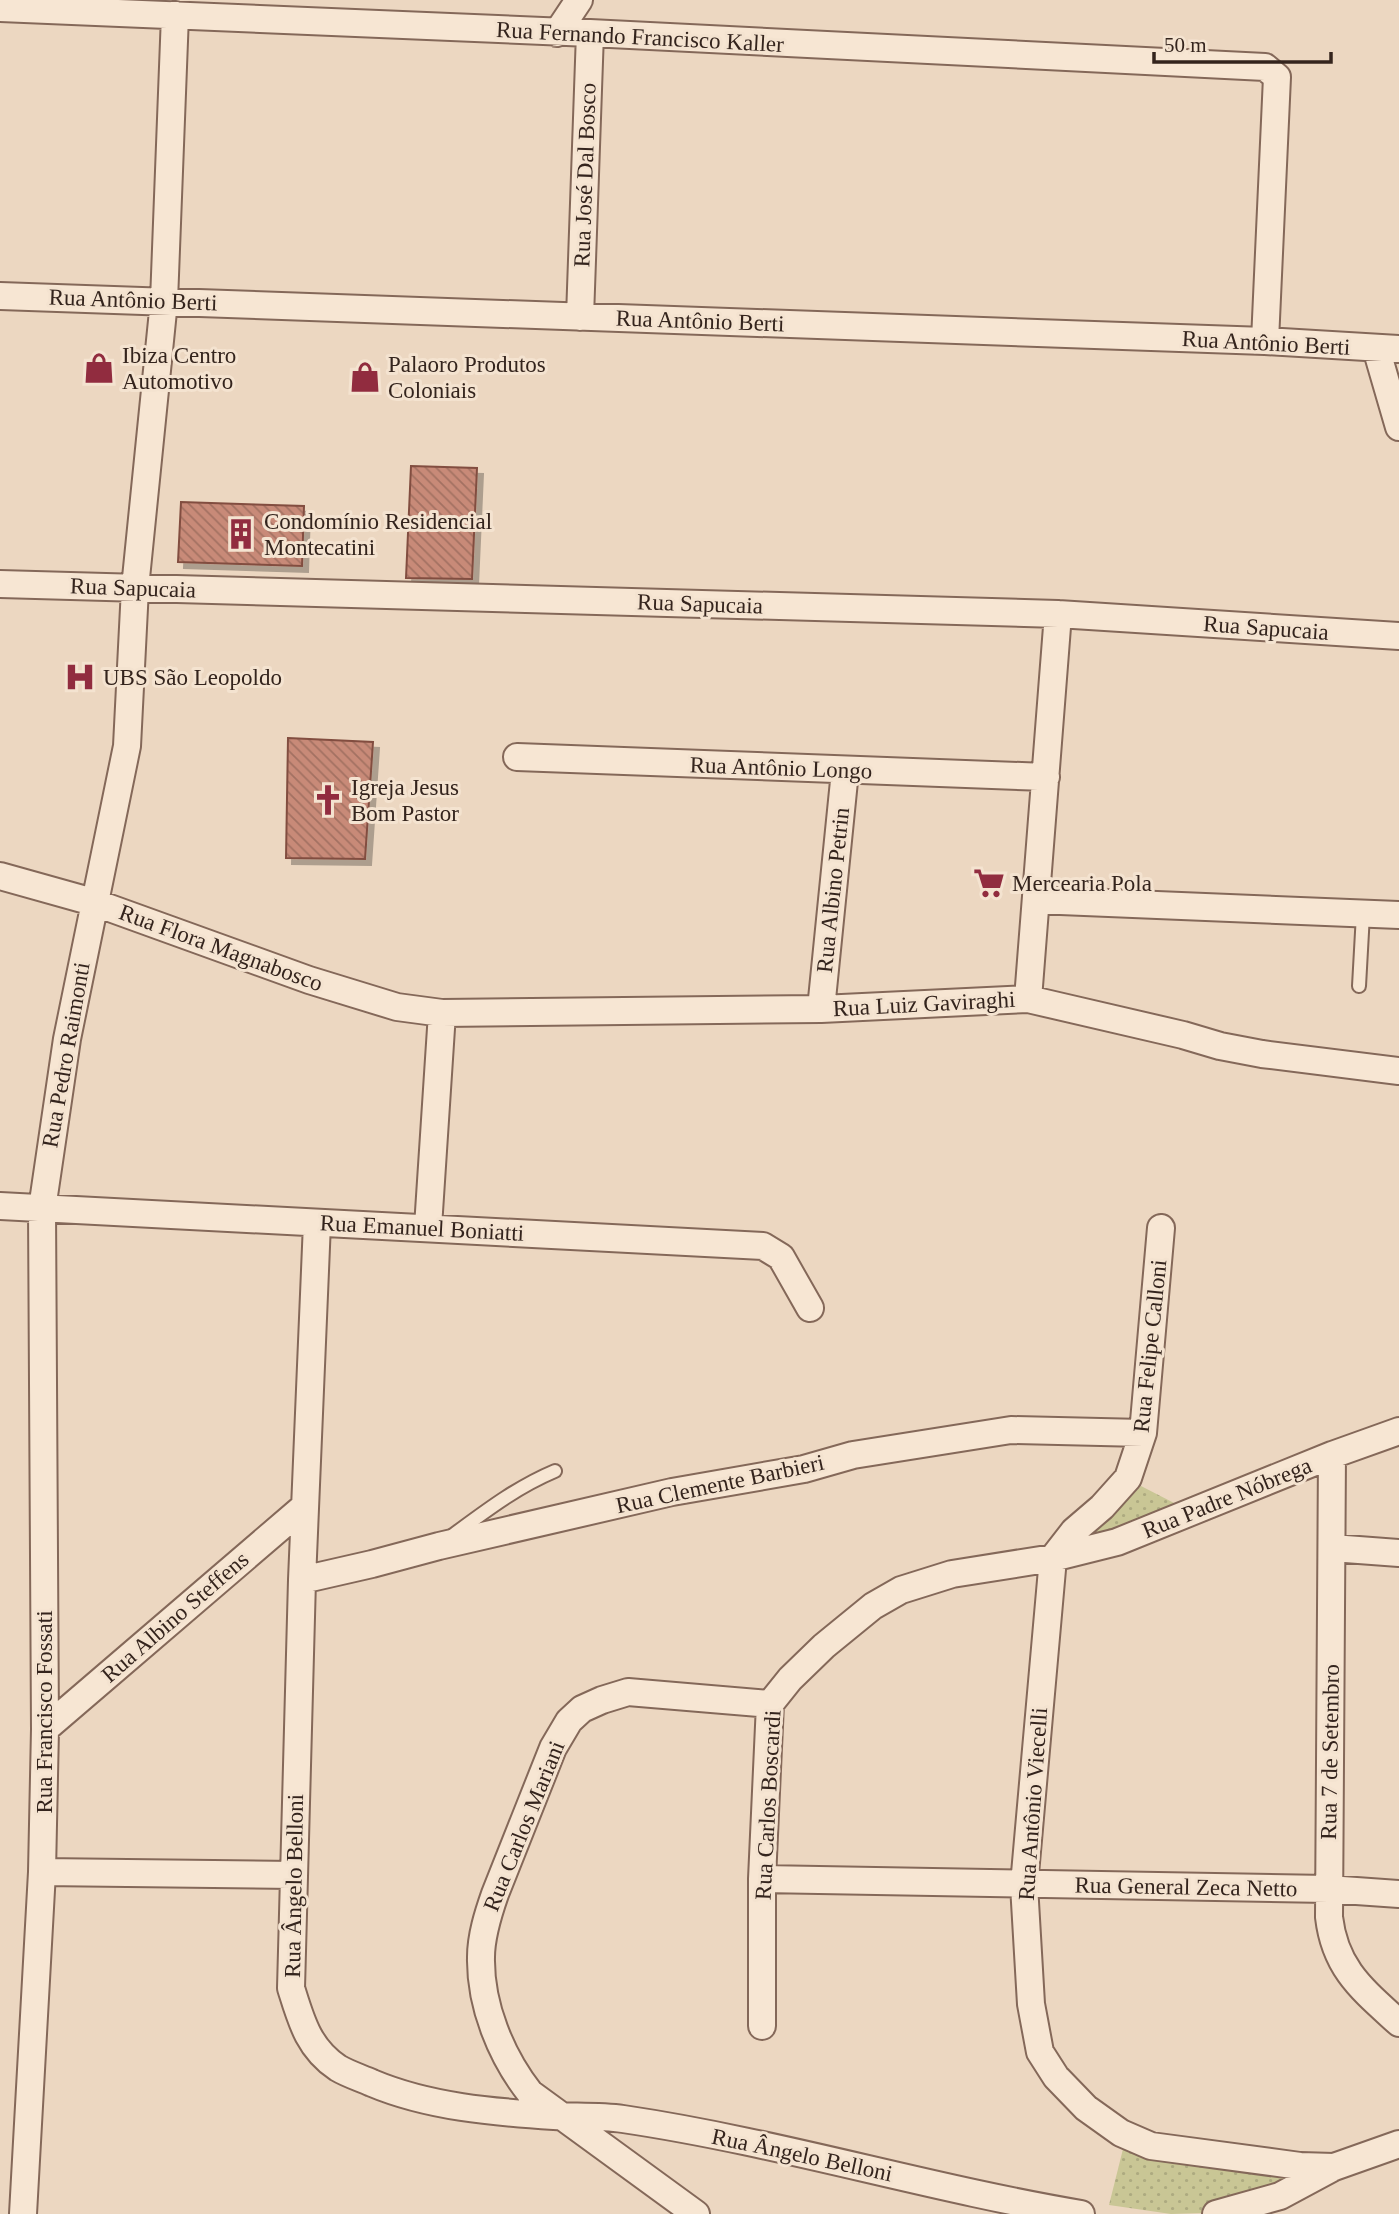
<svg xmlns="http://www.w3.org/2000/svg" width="1399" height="2214" viewBox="0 0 1399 2214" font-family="Georgia,serif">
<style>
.grass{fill:url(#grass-dots)}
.building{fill:url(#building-back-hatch);stroke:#824e40;stroke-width:2;filter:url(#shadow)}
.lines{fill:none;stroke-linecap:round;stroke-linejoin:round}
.lane-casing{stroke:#846859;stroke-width:16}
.street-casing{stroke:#846859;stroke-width:30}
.lane{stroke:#f7e6d3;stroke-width:12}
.street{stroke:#f7e6d3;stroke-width:26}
.labels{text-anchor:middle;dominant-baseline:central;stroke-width:6;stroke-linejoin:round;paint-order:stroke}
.street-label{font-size:23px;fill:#34241d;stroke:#f4e3d0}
.poi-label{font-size:23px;fill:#34241d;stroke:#f4e3d0;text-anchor:start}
</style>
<defs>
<pattern id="grass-dots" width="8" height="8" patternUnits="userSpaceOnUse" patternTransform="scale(1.75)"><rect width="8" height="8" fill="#c9c695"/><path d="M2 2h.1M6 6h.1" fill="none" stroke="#adaa80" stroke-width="1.8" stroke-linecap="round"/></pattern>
<pattern id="building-back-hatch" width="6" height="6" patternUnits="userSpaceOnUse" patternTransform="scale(1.75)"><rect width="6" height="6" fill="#c88a78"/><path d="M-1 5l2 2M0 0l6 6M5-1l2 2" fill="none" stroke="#a37162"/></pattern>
<filter id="shadow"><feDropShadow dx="6" dy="6" stdDeviation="0" flood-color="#0004"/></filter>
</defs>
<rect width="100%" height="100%" fill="#ecd7c1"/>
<!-- grass -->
<path class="grass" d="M1141,1486L1176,1504L1106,1541L1078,1547L1107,1522Z
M1123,2149L1186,2161L1311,2174L1203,2213L1171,2214L1109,2205Z"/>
<!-- building -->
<path class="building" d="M411,466L477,468L472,579L406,578Z
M181,502L304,506L302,566L178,562Z
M288,738L373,742L365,859L286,858Z"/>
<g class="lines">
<defs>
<path id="lane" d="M1359,986L1363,914
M453,1535C487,1510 517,1487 555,1471"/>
<path id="street" d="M0,8L590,33L1265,67L1277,77L1265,341
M557,33L579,0
M0,296L1265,341L1399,349
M580,317L590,33
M1376,348L1399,427
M0,584L1058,614L1399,636
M517,757L1046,777
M0,876L93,902L309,980L397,1007L442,1013L821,1009L1028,999L1183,1035L1220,1046L1262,1054L1399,1071
M1036,900L1399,915
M1028,999L1058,614
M821,1009L845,771
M0,1206L763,1246L781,1257L810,1308
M317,1223L302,1580L291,1988C301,2020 308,2048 338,2068C348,2074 361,2078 372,2083C429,2107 493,2112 554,2116C577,2117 601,2116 623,2119C778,2142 927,2188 1081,2214
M428,1227L442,1013
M1161,1228L1143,1433L1128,1478L1102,1507L1074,1531L1053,1558L1024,1885L1031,2004L1040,2052L1056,2077L1086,2108L1121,2133L1151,2146L1300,2166L1334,2167
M1332,1455L1329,1917C1335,1969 1363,1990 1399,2023
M1332,1548L1399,1553
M302,1580L372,1564L439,1546L672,1492L804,1469L853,1455L1011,1430L1143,1433
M45,1729L305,1506
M42,1872L294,1875
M762,1879L1328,1889L1399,1894
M762,2026V1879L770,1704L790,1679L824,1646L873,1606L901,1590L952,1574L1053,1558L1117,1542L1332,1455L1399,1431
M23,2214L42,1872L45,1729L42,1209L67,1039L127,746L135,588L164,301L175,15
M696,2214L530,2093C501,2056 480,2005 481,1957C481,1936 488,1914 495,1894L553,1748L569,1721L582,1709L602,1700L628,1692L770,1704
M1216,2214L1280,2196L1334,2167L1399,2144"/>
</defs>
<!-- lane casing -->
<use href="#lane" class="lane-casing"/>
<!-- street casing -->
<use href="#street" class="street-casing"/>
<!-- lane -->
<use href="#lane" class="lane"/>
<!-- street -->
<use href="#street" class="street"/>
</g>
<!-- icons -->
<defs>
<symbol id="shop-bare" viewBox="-9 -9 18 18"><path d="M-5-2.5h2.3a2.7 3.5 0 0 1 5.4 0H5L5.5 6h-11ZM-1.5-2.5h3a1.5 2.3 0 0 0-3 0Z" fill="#912c3f" stroke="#f4e3d0" stroke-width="2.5" paint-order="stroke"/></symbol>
<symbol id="building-bare" viewBox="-9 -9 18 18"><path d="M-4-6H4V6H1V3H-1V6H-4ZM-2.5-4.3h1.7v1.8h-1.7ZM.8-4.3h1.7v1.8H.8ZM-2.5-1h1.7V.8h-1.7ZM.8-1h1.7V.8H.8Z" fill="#912c3f" stroke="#f4e3d0" stroke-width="2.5" paint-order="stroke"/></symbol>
<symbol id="hospital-bare" viewBox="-9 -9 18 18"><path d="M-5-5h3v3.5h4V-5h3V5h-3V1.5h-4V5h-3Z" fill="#912c3f" stroke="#f4e3d0" stroke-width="2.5" paint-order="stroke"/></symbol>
<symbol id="church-bare" viewBox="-9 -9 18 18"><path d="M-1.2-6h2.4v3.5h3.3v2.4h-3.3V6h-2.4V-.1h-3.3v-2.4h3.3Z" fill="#912c3f" stroke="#f4e3d0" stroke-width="2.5" paint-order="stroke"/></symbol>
<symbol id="supermarket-bare" viewBox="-9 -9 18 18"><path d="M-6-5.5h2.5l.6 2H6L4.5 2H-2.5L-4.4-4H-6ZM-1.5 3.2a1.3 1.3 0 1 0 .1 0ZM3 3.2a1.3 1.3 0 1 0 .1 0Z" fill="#912c3f" stroke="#f4e3d0" stroke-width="2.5" paint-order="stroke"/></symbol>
</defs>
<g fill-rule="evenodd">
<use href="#shop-bare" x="77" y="346" width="44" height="44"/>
<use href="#shop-bare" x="343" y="355" width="44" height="44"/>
<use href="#building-bare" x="219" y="512" width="44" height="44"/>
<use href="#hospital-bare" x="58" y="655" width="44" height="44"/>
<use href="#church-bare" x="306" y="778" width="44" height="44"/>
<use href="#supermarket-bare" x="967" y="861" width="44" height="44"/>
</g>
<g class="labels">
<!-- street labels -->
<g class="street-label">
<text transform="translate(640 37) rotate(3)">Rua Fernando Francisco Kaller</text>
<text transform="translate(585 175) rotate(-88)">Rua José Dal Bosco</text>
<text transform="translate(133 300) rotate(2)">Rua Antônio Berti</text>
<text transform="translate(700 321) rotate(2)">Rua Antônio Berti</text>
<text transform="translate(1266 343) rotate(3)">Rua Antônio Berti</text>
<text transform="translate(133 588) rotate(2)">Rua Sapucaia</text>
<text transform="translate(700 604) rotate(2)">Rua Sapucaia</text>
<text transform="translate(1266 628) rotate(4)">Rua Sapucaia</text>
<text transform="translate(781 768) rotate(2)">Rua Antônio Longo</text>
<text transform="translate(833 890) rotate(-84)">Rua Albino Petrin</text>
<text transform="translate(221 948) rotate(20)">Rua Flora Magnabosco</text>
<text transform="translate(924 1004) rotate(-3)">Rua Luiz Gaviraghi</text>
<text transform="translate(66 1055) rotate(-80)">Rua Pedro Raimonti</text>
<text transform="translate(422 1228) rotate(3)">Rua Emanuel Boniatti</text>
<text transform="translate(1150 1346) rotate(-84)">Rua Felipe Calloni</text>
<text transform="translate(720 1484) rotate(-12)">Rua Clemente Barbieri</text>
<text transform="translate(1227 1498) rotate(-22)">Rua Padre Nóbrega</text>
<text transform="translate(175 1617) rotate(-41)">Rua Albino Steffens</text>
<text transform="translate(44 1712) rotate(-90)">Rua Francisco Fossati</text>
<text transform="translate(1330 1752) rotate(-89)">Rua 7 de Setembro</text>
<text transform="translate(1033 1804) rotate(-86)">Rua Antônio Viecelli</text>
<text transform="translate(768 1805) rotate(-87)">Rua Carlos Boscardi</text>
<text transform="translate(524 1826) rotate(-68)">Rua Carlos Mariani</text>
<text transform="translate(294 1886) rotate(-89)">Rua Ângelo Belloni</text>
<text transform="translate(1186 1887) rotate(1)">Rua General Zeca Netto</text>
<text transform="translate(802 2155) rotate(12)">Rua Ângelo Belloni</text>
</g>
<!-- poi labels -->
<g class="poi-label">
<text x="122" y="355">Ibiza Centro<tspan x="122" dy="26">Automotivo</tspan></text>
<text x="388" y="364">Palaoro Produtos<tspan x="388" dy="26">Coloniais</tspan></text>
<text x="264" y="521">Condomínio Residencial<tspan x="264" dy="26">Montecatini</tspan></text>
<text x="103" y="677">UBS São Leopoldo</text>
<text x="351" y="787">Igreja Jesus<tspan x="351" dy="26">Bom Pastor</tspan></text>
<text x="1012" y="883">Mercearia Pola</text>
</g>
</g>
<!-- scale -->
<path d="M1154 52v10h177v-10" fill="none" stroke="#34241d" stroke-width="3.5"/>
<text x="1164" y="52" font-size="21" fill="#34241d" stroke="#f4e3d0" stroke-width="5" paint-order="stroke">50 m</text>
</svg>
